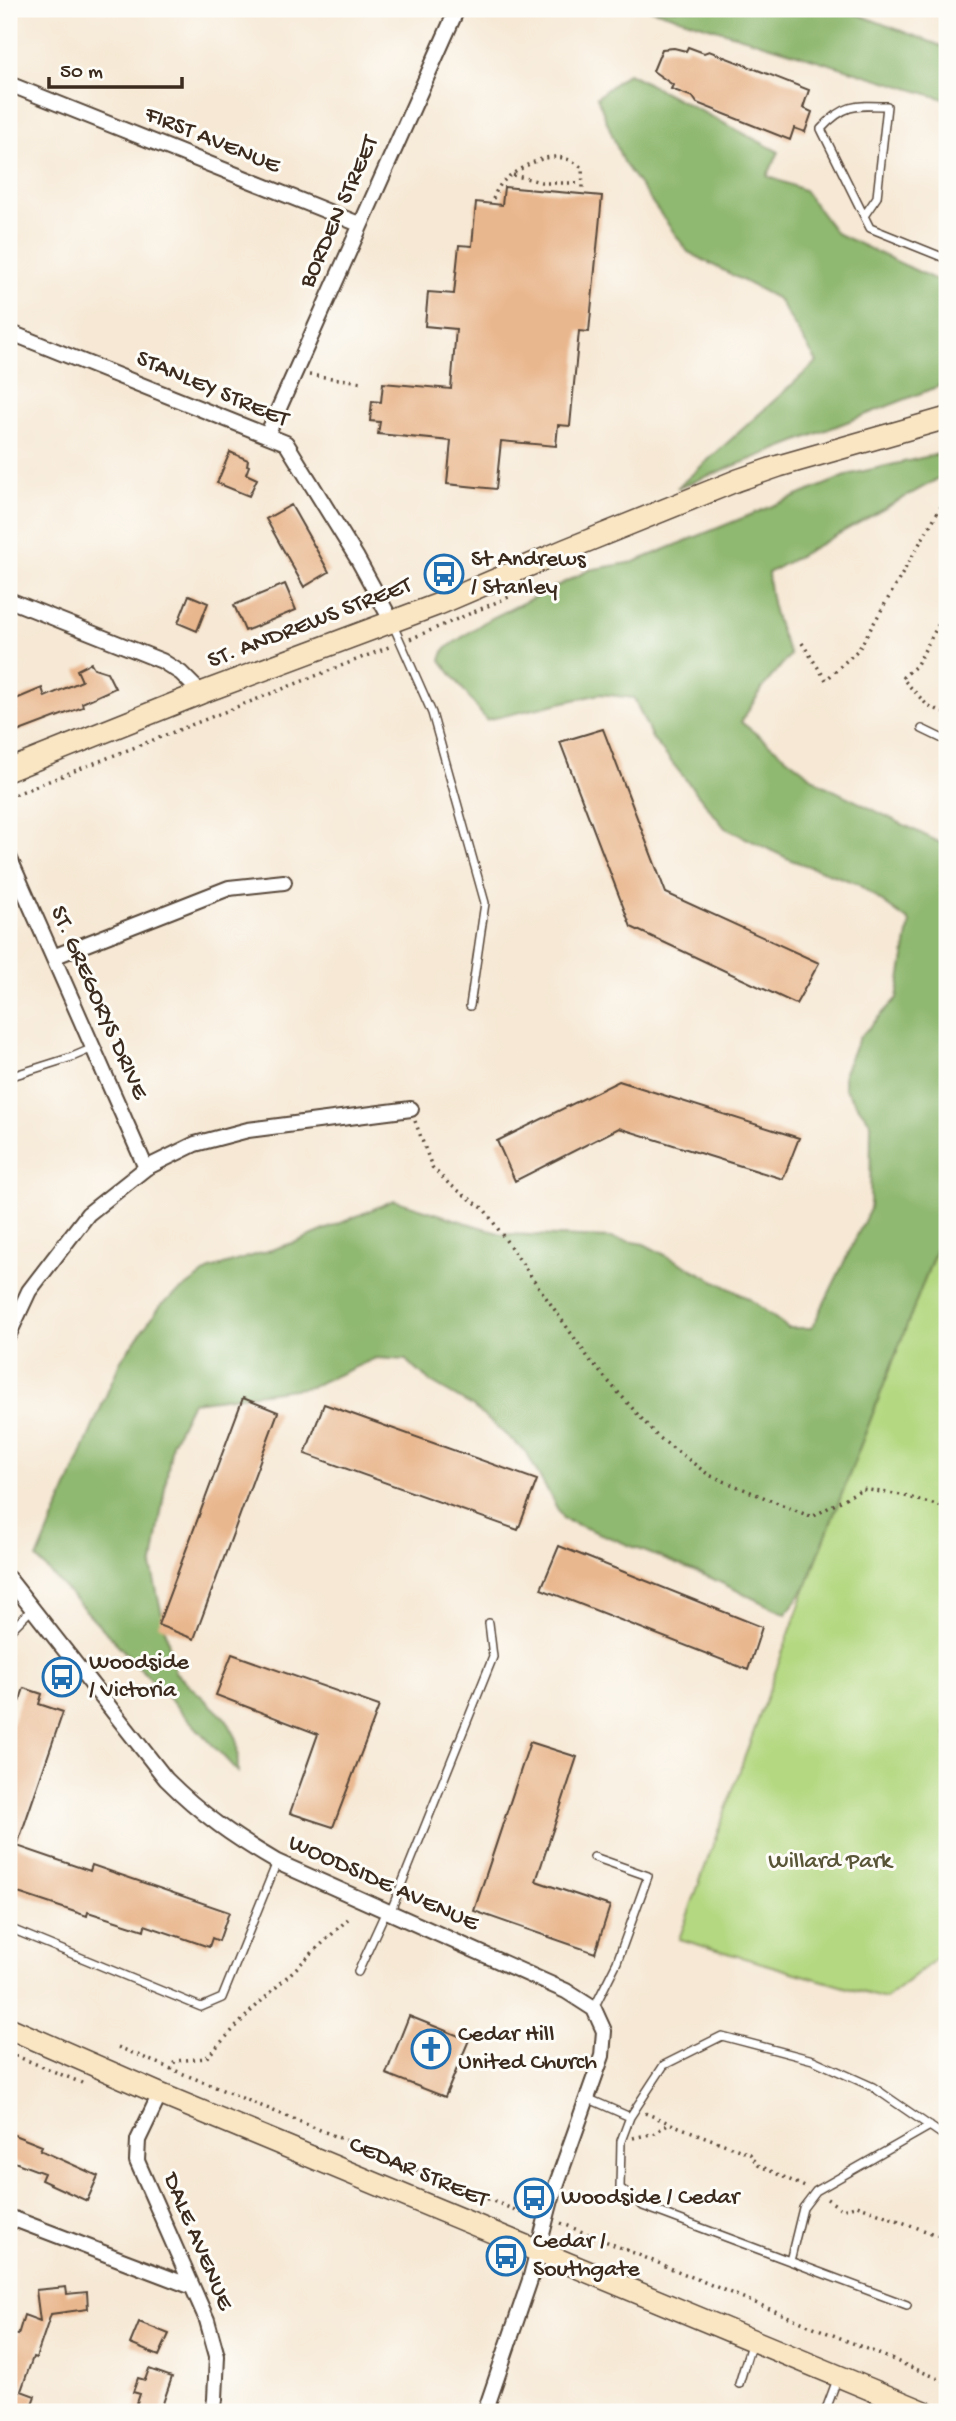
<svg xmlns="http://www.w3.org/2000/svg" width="956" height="2421" viewBox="0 0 956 2421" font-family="'Gochi Hand',sans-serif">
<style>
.green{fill:#b4d881;stroke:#788150;stroke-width:2}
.forest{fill:#8fb86f;stroke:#657146;stroke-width:2}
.building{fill:#e9b78e}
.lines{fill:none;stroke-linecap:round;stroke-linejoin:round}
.lane-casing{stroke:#574639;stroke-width:10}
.street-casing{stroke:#574639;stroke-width:18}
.secondary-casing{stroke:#574639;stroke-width:24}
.path{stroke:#574639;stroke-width:3.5;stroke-dasharray:2 5;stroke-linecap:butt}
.lane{stroke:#fff;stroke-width:7}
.street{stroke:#fff;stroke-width:14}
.secondary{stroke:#fbe6c4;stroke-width:21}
.labels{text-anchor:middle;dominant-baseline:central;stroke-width:6;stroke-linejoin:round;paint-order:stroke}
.street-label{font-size:24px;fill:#3b2a1e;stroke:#fdfcf7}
.poi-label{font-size:24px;fill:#3b2a1e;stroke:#fdfcf7;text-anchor:start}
.park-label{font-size:24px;fill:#595637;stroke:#fdfcf7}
</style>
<rect width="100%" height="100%" fill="#fdfcf7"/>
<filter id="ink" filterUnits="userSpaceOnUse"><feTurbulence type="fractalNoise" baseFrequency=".0143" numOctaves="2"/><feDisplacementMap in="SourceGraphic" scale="14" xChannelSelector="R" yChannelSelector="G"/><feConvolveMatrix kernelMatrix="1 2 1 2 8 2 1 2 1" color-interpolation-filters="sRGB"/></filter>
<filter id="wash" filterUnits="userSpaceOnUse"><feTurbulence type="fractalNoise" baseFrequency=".00686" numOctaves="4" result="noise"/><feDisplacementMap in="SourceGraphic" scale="28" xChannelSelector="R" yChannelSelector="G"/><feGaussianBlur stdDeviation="1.57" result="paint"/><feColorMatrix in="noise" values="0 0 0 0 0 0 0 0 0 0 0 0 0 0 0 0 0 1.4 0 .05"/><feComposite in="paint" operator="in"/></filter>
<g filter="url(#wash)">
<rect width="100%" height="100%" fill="#f6e8d4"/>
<!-- green -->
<path class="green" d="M947,1221V1950L885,1999L679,1939L806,1587Z"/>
<!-- forest -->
<path class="forest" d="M650,9H843L947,48V100Z
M628,73L779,152L767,176L804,190L836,233L947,285V383L677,488L817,362L778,299L688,252L623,162L597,97Z
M943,453H947V474L768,573C770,604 778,628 790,655L764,686L741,722L821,784L947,846V1221L806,1587L786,1614L709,1577L563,1519L526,1452L472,1406L429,1381L406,1360L376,1358L310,1387L192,1402L172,1443L152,1570L175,1672L227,1720L237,1739L238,1772L37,1559L121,1360L162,1304L211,1269L299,1241L394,1200L502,1234L611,1238L644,1244L748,1298L788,1328H812L870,1209L871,1123L844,1088V1072L859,1038L897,998L910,922L856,883L791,860L725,828L652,738L634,698L600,694L486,720L441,660L445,649L486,621L589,570L634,562L851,474Z"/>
<g id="blocks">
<!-- building -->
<path class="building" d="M688,47L704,53L709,51L809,90L803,108L812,112L805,132L794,128L790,140L697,103L693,97L671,89L673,85L653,71L662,49L674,48L686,51Z
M504,187L602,196L589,332L579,331L570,426L558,425L556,446L501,441L496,489L447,484L451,441L378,434L380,422L370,421L372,401L381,402L383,383L451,389L456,329L425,326L428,292L454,294L459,245L472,246L476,202L502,205Z
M230,452L248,460L247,465L249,466L246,474L257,479L249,496L217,483Z
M291,505L329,572L304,587L266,519Z
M285,584L296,610L245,631L234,605Z
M189,595L208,603L197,631L178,623Z
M91,663L94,668L107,672L115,688L82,703L83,707L9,735V702L42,688L45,697L82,681L77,670Z
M603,729L666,893L819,963L796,1004L631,927L560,742Z
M619,1081L799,1138L783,1179L619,1128L515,1181L497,1141Z
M243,1398L278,1412L194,1639L158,1625Z
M324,1404L537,1480L518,1530L305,1454Z
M559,1546L762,1627L748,1670L541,1589Z
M232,1654L379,1706L333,1827L290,1813L318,1734L216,1695Z
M24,1688L42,1694L39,1704L63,1712L17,1846L90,1871L92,1865L229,1912L219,1941L212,1938L209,1947L145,1925L144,1930L88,1912L87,1916L9,1890V1732Z
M530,1742L577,1757L536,1881L610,1906L595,1953L474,1911Z
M409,2016L469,2040L445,2097L386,2074Z
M9,2133L42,2146L40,2150L98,2176L87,2201L41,2180L44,2173L9,2160Z
M66,2287L67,2294L87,2292L88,2309L51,2314L36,2358L33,2357L21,2391L35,2396L29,2412H9V2332L18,2335L24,2315L40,2321L36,2290Z
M139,2322L169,2334L159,2356L130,2344Z
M149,2369L172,2377L160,2412H134L140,2394L133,2392L138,2378L145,2380Z"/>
</g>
</g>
<g filter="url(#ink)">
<use href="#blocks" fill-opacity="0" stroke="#574639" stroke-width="2"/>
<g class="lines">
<defs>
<path id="lane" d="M864,216L877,197L887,106C855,105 844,104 821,129L864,216L870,228L947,259
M393,625L432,713L485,903L470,1006
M922,729L947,741
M9,1077L72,1057L93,1048
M9,1632L32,1609
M594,1857L648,1876L617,1962L594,2008
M390,1913L493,1657L489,1623
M9,1928L201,2007L222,1998L277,1862
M358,1972L386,1911
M587,2098L630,2117
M790,2261L803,2208L816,2191L930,2126
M907,2305L643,2206L620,2188L621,2141L630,2117L664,2065L722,2036L813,2060L873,2087L947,2138
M739,2384L752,2341
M825,2412L838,2377"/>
<path id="street" d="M9,84L359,224
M9,332L286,443L357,558L391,620
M267,435L457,9
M9,600L162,661L181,673L201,693
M9,857L146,1168
M53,957L229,888L284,882
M9,1334L29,1291L88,1214L146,1168L195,1144L248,1130L411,1109
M9,1579L166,1779C201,1814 234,1837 277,1862L566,1991L594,2009L604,2031L602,2056L551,2200L530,2280L485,2412
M160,2094L138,2140L137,2161L207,2320L217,2356L215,2399L213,2412
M9,2217L190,2286"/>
<path id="secondary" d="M9,770L201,693L439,604L565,550L738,480L779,466L947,418
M9,2028L160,2094L925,2412"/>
</defs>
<!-- lane casing -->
<use href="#lane" class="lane-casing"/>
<!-- street casing -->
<use href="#street" class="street-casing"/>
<!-- secondary casing -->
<use href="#secondary" class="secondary-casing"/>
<!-- path -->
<path class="path" d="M513,175L545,183H582
M493,199C499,182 507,177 522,168C543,156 562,151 582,168L583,188
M309,375L362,382
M947,617L943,616L916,666L902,678L927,705L947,714
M410,639L509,597
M802,643L826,680L859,649L947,496
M9,791L16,794L389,647
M415,1121L432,1167L449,1184L484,1209L592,1363L657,1436L709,1475L812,1517L862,1489L901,1495L947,1508
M118,2047L527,2215
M9,2053L82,2083
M171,2070L175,2061L206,2058L251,2011L348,1919
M645,2113L669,2123
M633,2138L655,2133L669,2123L750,2154L758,2165L805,2187
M827,2199L843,2210L857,2205L947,2239
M561,2223L947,2382"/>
<!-- lane -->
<use href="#lane" class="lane"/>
<!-- street -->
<use href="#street" class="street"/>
<!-- secondary -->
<use href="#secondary" class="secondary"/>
</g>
</g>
<!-- icons -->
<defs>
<symbol id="bus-ring" viewBox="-11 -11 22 22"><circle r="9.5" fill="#fdfcf7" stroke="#1f6fb2" stroke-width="1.5"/><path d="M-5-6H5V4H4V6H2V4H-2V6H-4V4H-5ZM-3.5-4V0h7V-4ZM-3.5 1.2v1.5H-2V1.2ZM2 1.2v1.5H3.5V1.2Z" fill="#1f6fb2"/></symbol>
<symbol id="church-ring" viewBox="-11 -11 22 22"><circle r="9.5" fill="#fdfcf7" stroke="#1f6fb2" stroke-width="1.5"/><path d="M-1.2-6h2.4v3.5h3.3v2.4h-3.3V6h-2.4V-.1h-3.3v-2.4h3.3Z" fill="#1f6fb2"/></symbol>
</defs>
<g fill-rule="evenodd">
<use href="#bus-ring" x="422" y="552" width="44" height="44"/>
<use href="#bus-ring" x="40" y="1655" width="44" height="44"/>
<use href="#church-ring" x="409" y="2027" width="44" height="44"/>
<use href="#bus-ring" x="512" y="2176" width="44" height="44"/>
<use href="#bus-ring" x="484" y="2234" width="44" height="44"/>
</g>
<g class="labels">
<!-- street labels -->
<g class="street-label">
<text transform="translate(212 141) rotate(22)">FIRST AVENUE</text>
<text transform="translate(340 212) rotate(-66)">BORDEN STREET</text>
<text transform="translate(212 390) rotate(23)">STANLEY STREET</text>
<text transform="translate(310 624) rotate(-21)">ST. ANDREWS STREET</text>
<text transform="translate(98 1003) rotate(66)">ST. GREGORYS DRIVE</text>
<text transform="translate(383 1884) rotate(24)">WOODSIDE AVENUE</text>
<text transform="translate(418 2173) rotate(23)">CEDAR STREET</text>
<text transform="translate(197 2242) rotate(67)">DALE AVENUE</text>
</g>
<!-- poi labels -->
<g class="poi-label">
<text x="471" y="560">St Andrews<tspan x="471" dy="28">/ Stanley</tspan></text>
<text x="89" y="1663">Woodside<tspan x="89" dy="28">/ Victoria</tspan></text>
<text x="458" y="2035">Cedar Hill<tspan x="458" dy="28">United Church</tspan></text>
<text x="561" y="2198">Woodside / Cedar</text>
<text x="533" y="2242">Cedar /<tspan x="533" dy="28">Southgate</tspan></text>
</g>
<!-- park labels -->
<g class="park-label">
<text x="830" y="1862">Willard Park</text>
</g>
</g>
<!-- margin -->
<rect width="956" height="2421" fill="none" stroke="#fdfcf7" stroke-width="35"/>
<!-- scale -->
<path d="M49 77v10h133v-10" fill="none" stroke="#3b2a1e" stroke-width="3.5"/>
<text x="60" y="77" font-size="21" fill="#3b2a1e" stroke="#fdfcf7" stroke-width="5" paint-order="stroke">50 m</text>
</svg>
